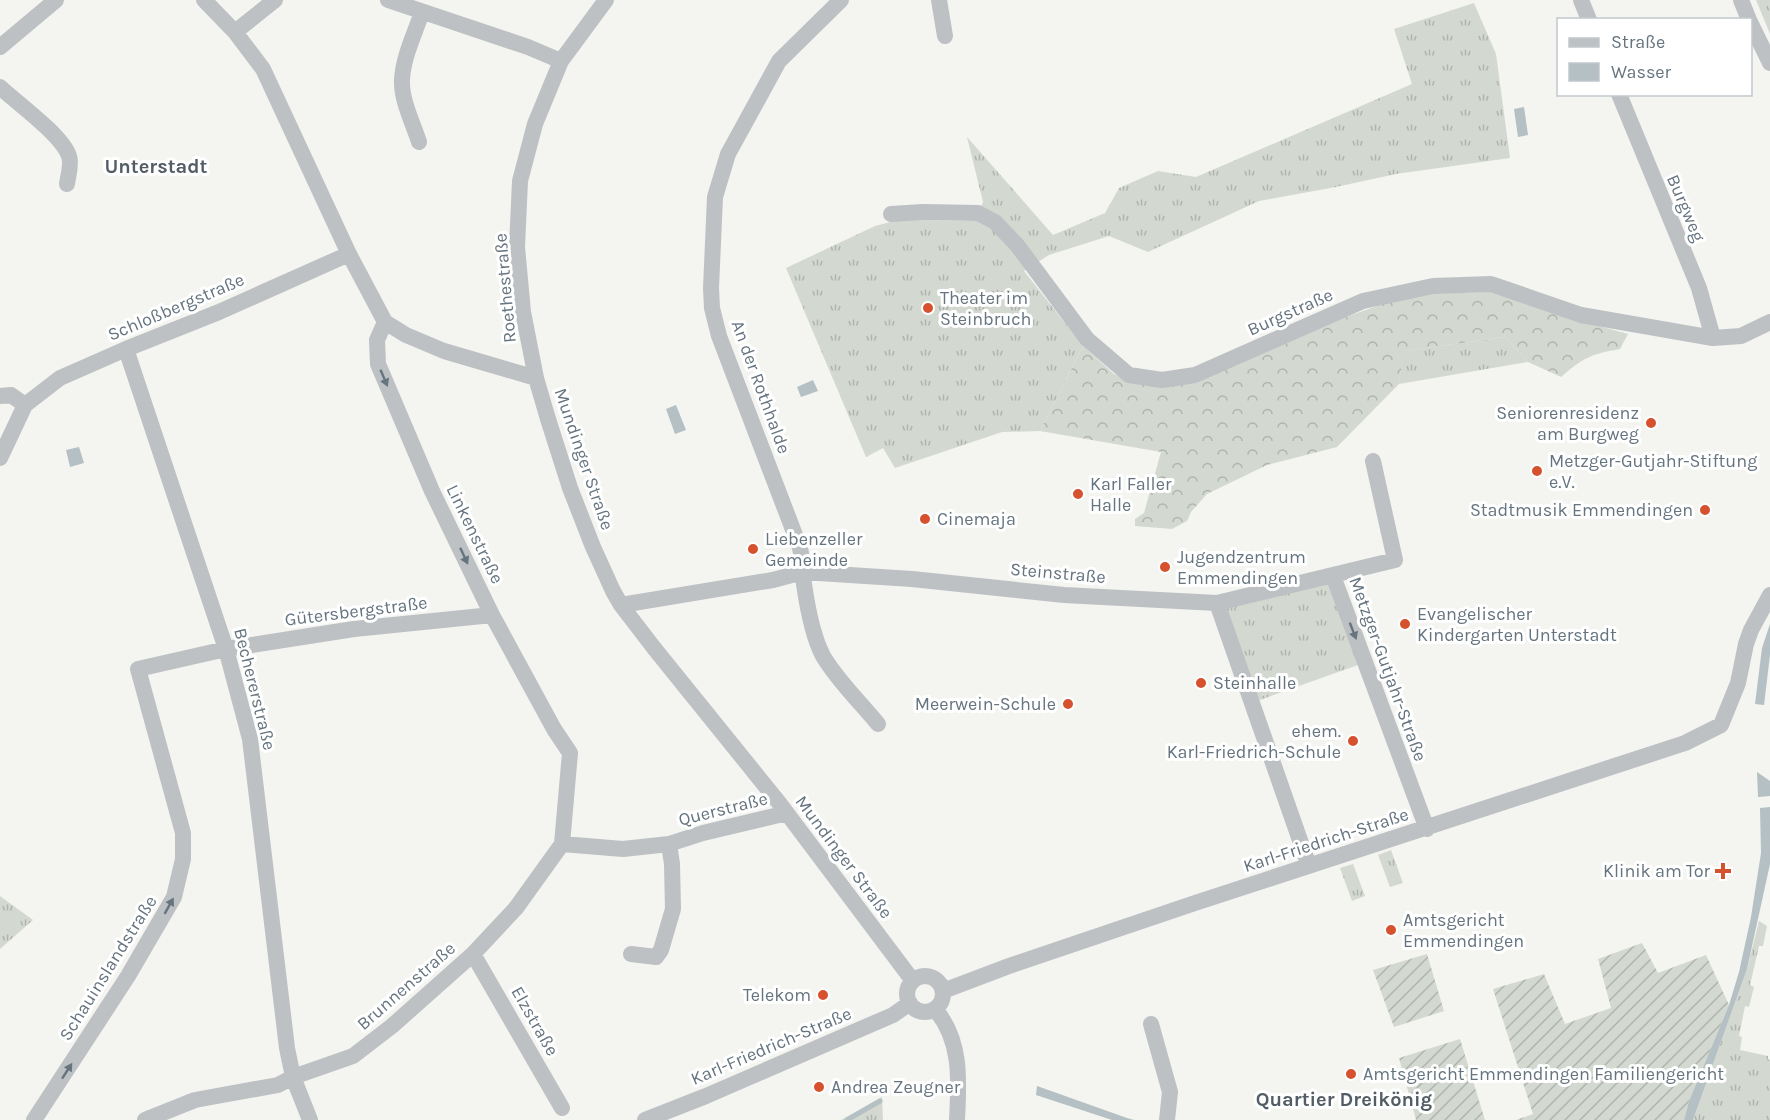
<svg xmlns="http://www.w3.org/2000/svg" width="1770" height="1120" viewBox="0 0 1770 1120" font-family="Karla,sans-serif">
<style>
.grass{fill:url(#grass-tufts)}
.forest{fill:url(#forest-crowns)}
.garden{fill:url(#garden-furrows)}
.water{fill:#b4c0c3}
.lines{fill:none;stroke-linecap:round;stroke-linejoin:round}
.stream{stroke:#b4c0c3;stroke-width:5}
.minor{stroke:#bdc1c4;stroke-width:16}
.oneway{fill:#65747f}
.poi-dot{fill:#d6512e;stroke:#fff;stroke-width:2}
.labels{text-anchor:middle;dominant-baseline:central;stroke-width:6;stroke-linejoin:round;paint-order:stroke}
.street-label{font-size:18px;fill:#65747f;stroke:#fff}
.poi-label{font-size:18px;fill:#65747f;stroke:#fff;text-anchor:start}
.neighbourhood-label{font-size:20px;font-weight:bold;fill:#525d65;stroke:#fff}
</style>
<defs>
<pattern id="grass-tufts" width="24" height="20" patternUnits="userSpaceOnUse" patternTransform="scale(1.5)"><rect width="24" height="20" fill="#d3d9d0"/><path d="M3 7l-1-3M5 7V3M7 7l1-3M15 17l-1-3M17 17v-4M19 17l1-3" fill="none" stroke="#afb5ae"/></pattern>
<pattern id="forest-crowns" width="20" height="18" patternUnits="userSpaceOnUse" patternTransform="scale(1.5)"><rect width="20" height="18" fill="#d3d9d0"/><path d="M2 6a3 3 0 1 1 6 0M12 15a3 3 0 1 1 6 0" fill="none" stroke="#afb5ae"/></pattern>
<pattern id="garden-furrows" width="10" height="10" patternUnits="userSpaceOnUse" patternTransform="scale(1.5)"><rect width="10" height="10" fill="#d3d9d0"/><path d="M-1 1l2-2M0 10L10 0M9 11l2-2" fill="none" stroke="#afb5ae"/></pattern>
</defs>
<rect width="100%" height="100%" fill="#f4f4f0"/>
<!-- grass -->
<path class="grass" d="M1756,0H1770V34Z
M1474,3L1496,54L1510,158L1396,174L1336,187L1259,201L1148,252L1109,236L1049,255L1024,271L1083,346L1040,431L1002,432L895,468L883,448L866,457L786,268L875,226L894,221L913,220L969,221L978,213L983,202L967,137L1053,235L1105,213L1119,188L1158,171L1196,177L1412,84L1394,29Z
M1505,337L1528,362L1399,384L1403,351Z
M1327,583L1358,665L1257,701L1226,607Z
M1391,850L1403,883L1390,887L1378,855Z
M1353,864L1365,896L1352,901L1340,868Z
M0,896L33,920L0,949Z
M1759,921L1767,926L1763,946H1759L1750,985L1754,987L1749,1007L1745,1006L1739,1036L1742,1037L1740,1050L1768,1056V1059L1770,1060V1120H1693L1747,969Z
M882,1097L883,1120H841Z"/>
<!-- forest -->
<path class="forest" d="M1493,292L1559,315L1628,334L1620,349C1591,354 1583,358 1561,377L1528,362L1505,337L1404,351L1399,384L1337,447L1267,465L1207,494L1191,512L1187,521L1172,529L1135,526V519L1144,513L1161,452L1040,431L1083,346L1114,374L1131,382L1167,387L1326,324L1391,301L1436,293Z"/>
<!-- garden -->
<path class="garden" d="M1642,943L1658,973L1706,955L1729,1005L1689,1101L1684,1120H1516L1533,1114L1493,989L1544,974L1565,1024L1611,1008L1598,959Z
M1427,954L1444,1011L1394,1027L1373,970Z
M1460,1039L1485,1120H1416L1399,1058Z"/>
<!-- water -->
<path class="water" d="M1524,107L1528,135L1518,137L1514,109Z
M813,380L818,391L801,397L797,387Z
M676,405L686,430L675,434L666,409Z
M79,447L84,463L70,467L66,450Z
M1770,624V655L1764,705L1755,704L1762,648Z
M1757,772L1770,781V796L1758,797Z
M1770,807V864L1747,969L1693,1120H1684L1689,1101L1729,1005L1739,972L1751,917L1761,853L1760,808Z
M1037,1086L1127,1118L1134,1120H1112L1036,1095Z"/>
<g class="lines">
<!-- stream -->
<path class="stream" d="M847,1120L880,1101"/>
<!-- minor -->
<path class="minor" d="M204,0L235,32L263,69L349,254L385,322L406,335L444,351L536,378
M388,0L528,47L561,61
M606,0L561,61L535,124L520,181L517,247L523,312L536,378L548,419L570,488L593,547L613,591L621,605L654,648L780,804L913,981
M841,0L779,61L728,154L715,197L711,288L712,308L719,336L800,548C803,560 802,572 804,584C807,605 813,637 823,656C837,680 860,702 878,724
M939,0L945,36
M1581,0L1589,20
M1741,0L1749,20
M1750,22L1770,63
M235,32L275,0
M0,47L56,0
M0,87C17,103 62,135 69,156C72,164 68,176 67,184
M1619,94L1699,288L1713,338
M419,142C413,123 401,100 402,80C403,57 415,33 422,12
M891,214L923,212L978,213L995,222L1017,245L1087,339L1129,375L1162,380L1195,375L1363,301L1433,286L1491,284L1581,315L1713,338L1741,336L1770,322
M126,349L226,649L250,739L287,1048L293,1077L310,1120
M0,396L11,395L25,405
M0,458L25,405L60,378L126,349L219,312L349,254
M1333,576L1427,829
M1217,603L1395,560L1373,461
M621,605L773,580L803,572L912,579L1064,595L1217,603L1309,866
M562,844L623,849L669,844L703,833L787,813
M473,954L562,1108
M631,954L656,957L661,950L673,909L672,864L669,844
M907 994a18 18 0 1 1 36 0a18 18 0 1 1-36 0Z
M943,991L1009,966L1195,903L1685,743L1721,725L1738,683L1746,644L1751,630L1770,595
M935,1009C962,1041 959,1080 957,1120
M1151,1024L1170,1092L1167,1120
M34,1120L128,976L174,897L183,859V833L138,669L226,649L354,629L492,615
M145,1120L195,1100L278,1085L293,1077L353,1056L392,1026L473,954L516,908L562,844L570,753L554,729L492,615L432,491L378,364L377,340L385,322
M645,1120L706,1096L893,1015L910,1003"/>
</g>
<!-- one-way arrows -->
<defs><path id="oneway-solid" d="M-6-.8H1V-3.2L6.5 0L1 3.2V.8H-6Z" transform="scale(1.5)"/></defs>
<g class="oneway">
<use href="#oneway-solid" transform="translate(384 378) rotate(67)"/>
<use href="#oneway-solid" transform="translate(464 556) rotate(65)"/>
<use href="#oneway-solid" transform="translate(1353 631) rotate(69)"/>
<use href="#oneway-solid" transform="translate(169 906) rotate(-61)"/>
<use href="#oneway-solid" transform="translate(67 1071) rotate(-57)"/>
</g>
<!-- markers -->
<g class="poi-dot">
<circle cx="928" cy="308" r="6"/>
<circle cx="1651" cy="423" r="6"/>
<circle cx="1537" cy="471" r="6"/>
<circle cx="1078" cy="494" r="6"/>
<circle cx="1705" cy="510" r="6"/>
<circle cx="925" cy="519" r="6"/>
<circle cx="753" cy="549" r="6"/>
<circle cx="1165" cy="567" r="6"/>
<circle cx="1405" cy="624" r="6"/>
<circle cx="1201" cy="683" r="6"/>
<circle cx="1068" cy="704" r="6"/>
<circle cx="1353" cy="741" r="6"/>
<path d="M1720 862h6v6h6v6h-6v6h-6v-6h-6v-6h6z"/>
<circle cx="1391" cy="930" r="6"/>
<circle cx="823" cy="995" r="6"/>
<circle cx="1351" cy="1074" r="6"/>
<circle cx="819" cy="1087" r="6"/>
</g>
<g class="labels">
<!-- street labels -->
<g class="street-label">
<text transform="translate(1686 208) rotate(67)">Burgweg</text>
<text transform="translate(505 288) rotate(-95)">Roethestraße</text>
<text transform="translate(176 307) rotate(-23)">Schloßbergstraße</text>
<text transform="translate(1290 312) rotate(-24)">Burgstraße</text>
<text transform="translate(761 387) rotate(70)">An der Rothhalde</text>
<text transform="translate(584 459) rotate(71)">Mundinger Straße</text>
<text transform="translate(475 534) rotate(64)">Linkenstraße</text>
<text transform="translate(1058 573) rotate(5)">Steinstraße</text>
<text transform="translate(356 611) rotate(-7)">Gütersbergstraße</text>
<text transform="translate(1388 669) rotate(70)">Metzger-Gutjahr-Straße</text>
<text transform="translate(255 689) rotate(76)">Bechererstraße</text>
<text transform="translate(723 809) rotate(-14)">Querstraße</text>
<text transform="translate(1326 840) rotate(-18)">Karl-Friedrich-Straße</text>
<text transform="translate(844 857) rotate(53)">Mundinger Straße</text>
<text transform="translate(108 968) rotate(-58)">Schauinslandstraße</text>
<text transform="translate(406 986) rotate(-41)">Brunnenstraße</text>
<text transform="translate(535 1021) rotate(60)">Elzstraße</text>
<text transform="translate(771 1046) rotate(-23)">Karl-Friedrich-Straße</text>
</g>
<!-- poi labels -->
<g class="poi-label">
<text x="940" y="298">Theater im<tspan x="940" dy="21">Steinbruch</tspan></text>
<text x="1639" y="413" text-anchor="end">Seniorenresidenz<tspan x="1639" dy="21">am Burgweg</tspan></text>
<text x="1549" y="461">Metzger-Gutjahr-Stiftung<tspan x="1549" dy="21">e.V.</tspan></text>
<text x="1090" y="484">Karl Faller<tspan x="1090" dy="21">Halle</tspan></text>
<text x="1693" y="510" text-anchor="end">Stadtmusik Emmendingen</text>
<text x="937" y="519">Cinemaja</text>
<text x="765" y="539">Liebenzeller<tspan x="765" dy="21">Gemeinde</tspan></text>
<text x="1177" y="557">Jugendzentrum<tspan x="1177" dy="21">Emmendingen</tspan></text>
<text x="1417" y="614">Evangelischer<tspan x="1417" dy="21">Kindergarten Unterstadt</tspan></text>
<text x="1213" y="683">Steinhalle</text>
<text x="1056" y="704" text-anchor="end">Meerwein-Schule</text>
<text x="1341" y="731" text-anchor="end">ehem.<tspan x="1341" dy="21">Karl-Friedrich-Schule</tspan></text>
<text x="1710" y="871" text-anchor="end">Klinik am Tor</text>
<text x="1403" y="920">Amtsgericht<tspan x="1403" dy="21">Emmendingen</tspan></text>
<text x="811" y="995" text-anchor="end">Telekom</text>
<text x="1363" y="1074">Amtsgericht Emmendingen Familiengericht</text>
<text x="831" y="1087">Andrea Zeugner</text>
</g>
<!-- neighbourhood labels -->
<g class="neighbourhood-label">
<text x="156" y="166">Unterstadt</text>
<text x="1344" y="1099">Quartier Dreikönig</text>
</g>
</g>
<!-- legend -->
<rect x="1557" y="18" width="195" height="78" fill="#ffffff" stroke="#c1c7cc" stroke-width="1.5"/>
<rect x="1569" y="38" width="30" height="9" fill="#bdc1c4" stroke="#c1c7cc" stroke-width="1.5"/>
<text x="1611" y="48" font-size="18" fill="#65747f">Straße</text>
<rect x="1569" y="63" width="30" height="18" fill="#b4c0c3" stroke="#c1c7cc" stroke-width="1.5"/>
<text x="1611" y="78" font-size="18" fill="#65747f">Wasser</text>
</svg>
